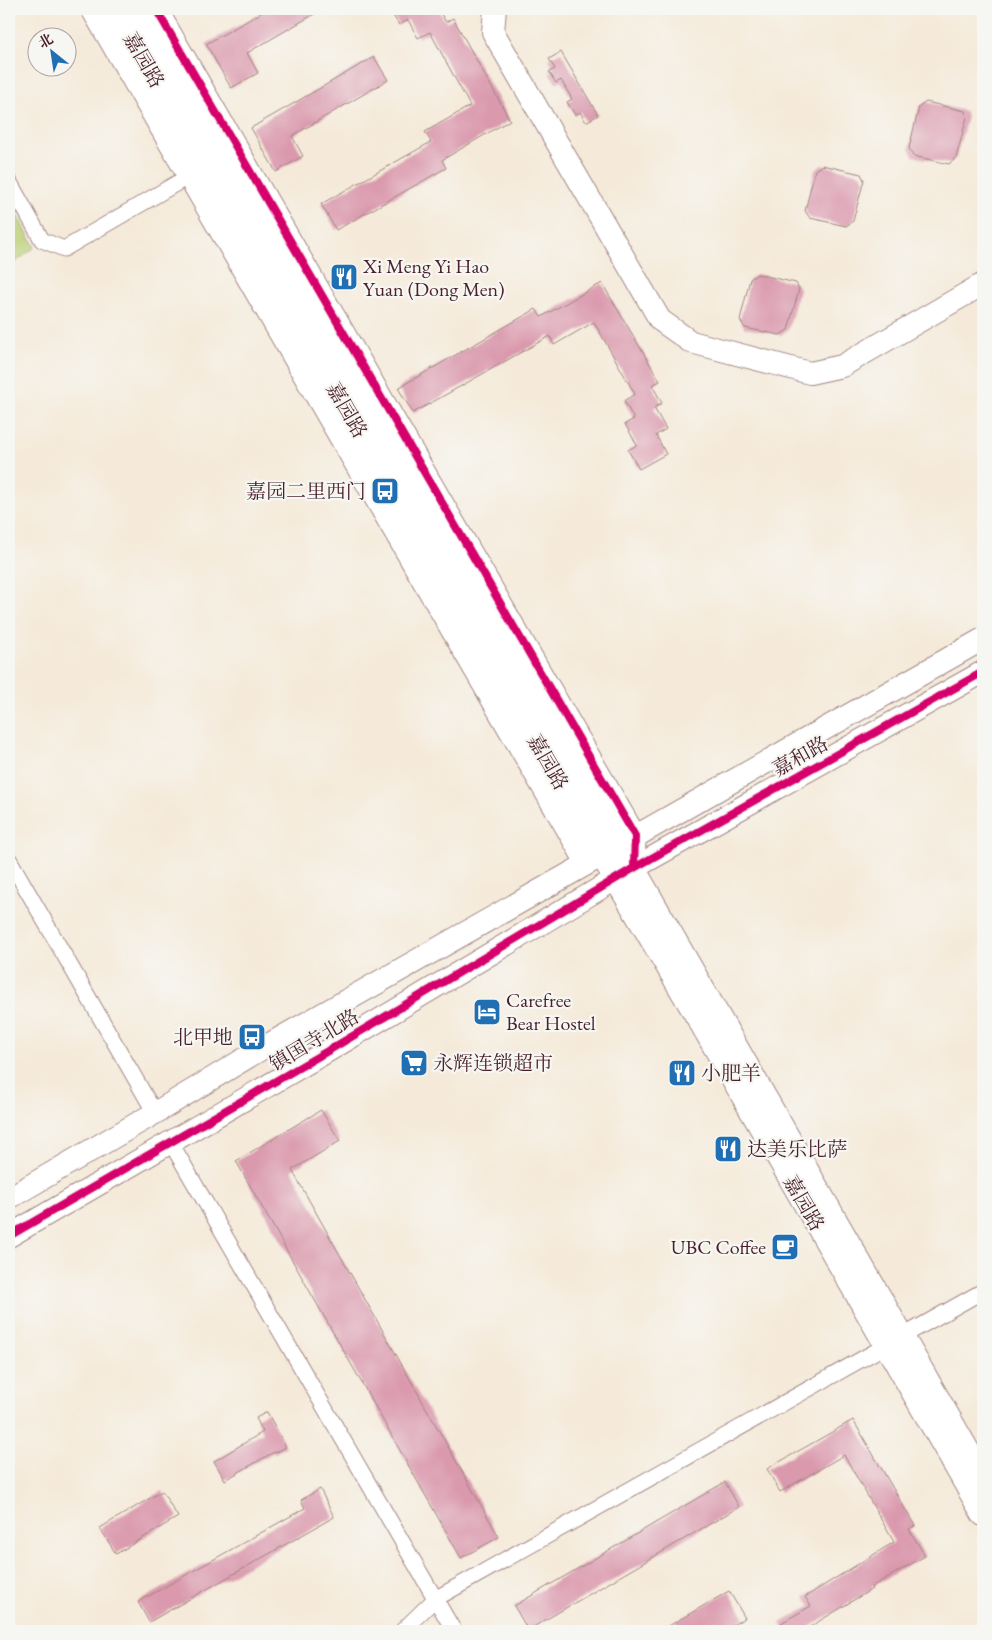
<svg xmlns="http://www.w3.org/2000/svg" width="992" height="1640" viewBox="0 0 992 1640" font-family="'EB Garamond','Noto Serif SC',serif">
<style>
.green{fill:#b9cd71;stroke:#82764e}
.building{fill:#da99ad}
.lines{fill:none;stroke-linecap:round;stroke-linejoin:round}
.street-casing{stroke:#a08482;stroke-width:17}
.secondary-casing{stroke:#a08482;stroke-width:24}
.street{stroke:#fff;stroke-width:15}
.secondary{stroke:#fff;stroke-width:22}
.cycleway-casing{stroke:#f6f6f2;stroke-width:11}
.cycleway{stroke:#d6006c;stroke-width:8}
.labels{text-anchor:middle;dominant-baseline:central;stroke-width:4.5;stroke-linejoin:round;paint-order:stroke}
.street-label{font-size:20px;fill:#4a1f2b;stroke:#f6f6f2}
.poi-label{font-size:20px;fill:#4a1f2b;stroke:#f6f6f2;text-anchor:start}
</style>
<rect width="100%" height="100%" fill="#f6f6f2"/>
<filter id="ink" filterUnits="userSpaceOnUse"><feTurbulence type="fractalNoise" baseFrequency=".02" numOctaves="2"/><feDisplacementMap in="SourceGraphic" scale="10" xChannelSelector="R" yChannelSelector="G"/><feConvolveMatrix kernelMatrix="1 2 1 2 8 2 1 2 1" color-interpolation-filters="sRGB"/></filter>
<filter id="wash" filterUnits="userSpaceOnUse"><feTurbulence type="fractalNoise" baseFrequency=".0096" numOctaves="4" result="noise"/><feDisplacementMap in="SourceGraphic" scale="20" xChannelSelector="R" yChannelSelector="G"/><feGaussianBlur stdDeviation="1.12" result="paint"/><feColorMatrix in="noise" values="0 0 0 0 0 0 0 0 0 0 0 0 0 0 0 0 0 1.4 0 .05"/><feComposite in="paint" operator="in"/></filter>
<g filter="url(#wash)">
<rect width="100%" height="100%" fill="#f5ead9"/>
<!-- green -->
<path class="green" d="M9,201L35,247L9,267Z"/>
<g id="blocks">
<!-- building -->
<path class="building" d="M268,9H323L247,53L258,73L231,88L206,44Z
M389,9H438L446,22L453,18L510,120L442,160L446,168L336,230L321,204L431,142L425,132L470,106L430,32L418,38L408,20L399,25Z
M561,52L598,115L586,122L580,112L575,115L567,102L572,99L561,80L556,83L549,72L555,69L549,59Z
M374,57L388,80L292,136L303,156L276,172L251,128Z
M926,102L965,111L967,117L956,158L949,164L913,156L909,148L919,107Z
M822,165L861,174L864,180L853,221L846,226L810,218L805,211L815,170Z
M757,274L796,283L799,289L788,330L780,335L745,328L740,320L750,279Z
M602,283L660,381L652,385L662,403L654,408L666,429L656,435L666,454L639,469L628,450L637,445L625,424L634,419L624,401L635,394L594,322L554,345L550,336L413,413L398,388L536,309L541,317Z
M321,1110L340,1141L292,1170L499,1537L461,1558L236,1161Z
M267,1412L286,1447L275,1453L274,1452L225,1480L214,1461L263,1432L256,1418Z
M853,1420L915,1526L909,1529L925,1556L871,1587L872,1589L803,1631H785L781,1623L811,1606L805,1597L894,1542L844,1455L780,1492L767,1469Z
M725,1482L739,1507L528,1630L514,1606Z
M320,1489L334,1517L149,1622L138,1602L305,1508L301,1500Z
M162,1491L178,1517L116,1554L100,1528Z
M729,1591L745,1618L722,1631H660Z"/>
</g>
</g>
<g filter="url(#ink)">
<use href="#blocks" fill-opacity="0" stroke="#a08482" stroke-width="1"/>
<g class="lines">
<defs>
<path id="street" d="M9,181L42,240L64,249L189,176
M9,859L155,1113
M171,1143L454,1631
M402,1631L435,1599L983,1291"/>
<path id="secondary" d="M92,9L587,863
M114,9L393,489L601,855L702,1026L983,1515
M135,9L634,868L983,1476
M156,9L635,836L634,850
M495,9L493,32L660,320L691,342L810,373L842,366L983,284
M9,1198L155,1113L261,1049L983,639
M9,1236L331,1049L634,868L983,672"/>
</defs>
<!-- street casing -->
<use href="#street" class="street-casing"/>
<!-- secondary casing -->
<use href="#secondary" class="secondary-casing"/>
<!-- street -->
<use href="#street" class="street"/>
<!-- secondary -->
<use href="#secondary" class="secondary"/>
<defs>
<path id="cycleway" d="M156,9L635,836L634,868
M9,1236L331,1049L634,868L983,672"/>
</defs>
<!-- cycleway casing -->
<use href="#cycleway" class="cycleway-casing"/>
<!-- cycleway -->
<use href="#cycleway" class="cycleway"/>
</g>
</g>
<!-- icons -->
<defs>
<symbol id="restaurant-square" viewBox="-11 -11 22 22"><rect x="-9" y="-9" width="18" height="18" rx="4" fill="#1f6fb2" stroke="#f6f6f2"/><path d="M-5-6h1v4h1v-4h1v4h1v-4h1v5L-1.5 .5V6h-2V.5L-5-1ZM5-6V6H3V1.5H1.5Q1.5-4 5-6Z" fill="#fff"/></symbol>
<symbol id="bus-square" viewBox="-11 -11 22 22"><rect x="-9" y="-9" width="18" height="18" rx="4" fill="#1f6fb2" stroke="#f6f6f2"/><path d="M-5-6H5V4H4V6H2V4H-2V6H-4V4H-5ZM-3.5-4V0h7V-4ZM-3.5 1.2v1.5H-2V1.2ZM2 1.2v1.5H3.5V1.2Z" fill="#fff"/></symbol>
<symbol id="hotel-square" viewBox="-11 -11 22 22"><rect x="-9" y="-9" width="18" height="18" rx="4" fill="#1f6fb2" stroke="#f6f6f2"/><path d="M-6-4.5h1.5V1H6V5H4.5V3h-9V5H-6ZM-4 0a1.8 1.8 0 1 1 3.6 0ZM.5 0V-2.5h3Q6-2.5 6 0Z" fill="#fff"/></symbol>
<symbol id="supermarket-square" viewBox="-11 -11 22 22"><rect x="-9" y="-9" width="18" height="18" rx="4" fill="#1f6fb2" stroke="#f6f6f2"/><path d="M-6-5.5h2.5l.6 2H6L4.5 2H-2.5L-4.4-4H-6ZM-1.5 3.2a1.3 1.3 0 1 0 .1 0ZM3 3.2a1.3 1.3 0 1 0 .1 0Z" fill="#fff"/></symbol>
<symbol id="cafe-square" viewBox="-11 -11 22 22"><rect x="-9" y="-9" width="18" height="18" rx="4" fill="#1f6fb2" stroke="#f6f6f2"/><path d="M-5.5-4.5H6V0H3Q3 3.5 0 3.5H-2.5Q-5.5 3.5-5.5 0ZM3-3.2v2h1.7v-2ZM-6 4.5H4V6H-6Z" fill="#fff"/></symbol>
</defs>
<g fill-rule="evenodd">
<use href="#restaurant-square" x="328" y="261" width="32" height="32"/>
<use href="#bus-square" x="369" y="475" width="32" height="32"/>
<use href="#hotel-square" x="471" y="996" width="32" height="32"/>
<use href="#bus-square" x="236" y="1021" width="32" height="32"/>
<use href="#supermarket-square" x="398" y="1047" width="32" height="32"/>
<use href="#restaurant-square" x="666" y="1057" width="32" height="32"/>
<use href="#restaurant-square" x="712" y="1133" width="32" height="32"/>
<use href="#cafe-square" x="769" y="1231" width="32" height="32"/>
</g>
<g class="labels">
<!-- street labels -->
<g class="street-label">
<text transform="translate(144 60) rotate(60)">嘉园路</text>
<text transform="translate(347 410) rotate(60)">嘉园路</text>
<text transform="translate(800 756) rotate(-29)">嘉和路</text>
<text transform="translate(548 762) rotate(60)">嘉园路</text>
<text transform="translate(314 1040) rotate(-31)">镇国寺北路</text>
<text transform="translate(804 1203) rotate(60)">嘉园路</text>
</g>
<!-- poi labels -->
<g class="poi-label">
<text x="363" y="266">Xi Meng Yi Hao<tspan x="363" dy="23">Yuan (Dong Men)</tspan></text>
<text x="366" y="491" text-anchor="end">嘉园二里西门</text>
<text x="506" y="1000">Carefree<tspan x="506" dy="23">Bear Hostel</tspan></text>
<text x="233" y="1037" text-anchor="end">北甲地</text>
<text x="433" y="1063">永辉连锁超市</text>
<text x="701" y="1073">小肥羊</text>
<text x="747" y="1149">达美乐比萨</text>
<text x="766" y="1247" text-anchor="end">UBC Coffee</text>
</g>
</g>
<!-- margin -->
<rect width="992" height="1640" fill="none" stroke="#f6f6f2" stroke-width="30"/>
<!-- north arrow -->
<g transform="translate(52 52) rotate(330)"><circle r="24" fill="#f6f6f2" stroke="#b1a0a2"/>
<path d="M0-4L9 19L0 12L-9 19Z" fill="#1f6fb2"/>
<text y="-8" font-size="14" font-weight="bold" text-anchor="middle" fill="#4a1f2b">北</text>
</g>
</svg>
